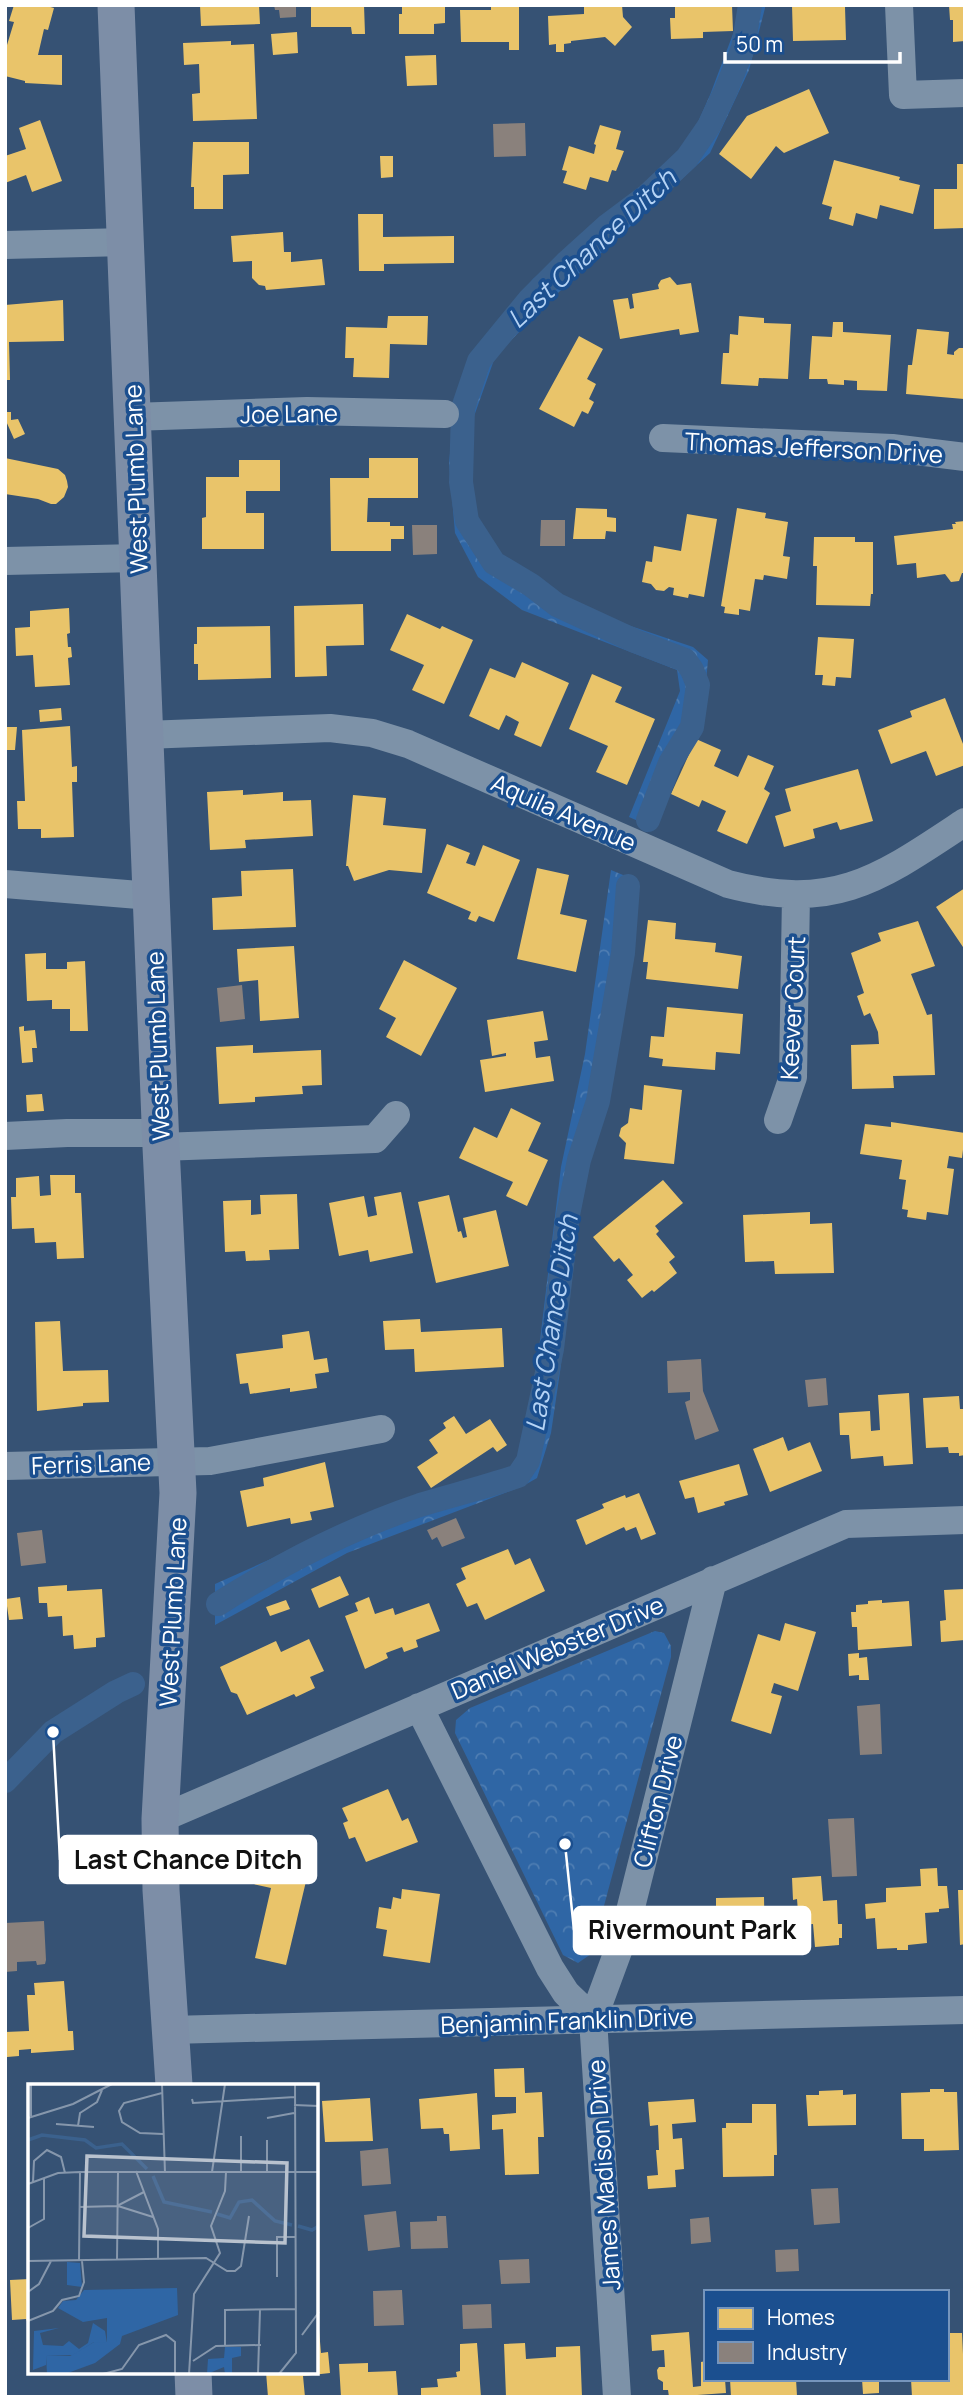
<svg xmlns="http://www.w3.org/2000/svg" width="970" height="2402" viewBox="0 0 970 2402" font-family="Manrope,sans-serif">
<style>
.forest{fill:url(#forest-crowns)}
.homes{fill:#e9c46a}
.industry{fill:#8a817c}
.lines{fill:none;stroke-linecap:round;stroke-linejoin:round}
.canal{stroke:#3b618d;stroke-width:24}
.minor{stroke:#7d92a8;stroke-width:28}
.major{stroke:#7d8ea7;stroke-width:37}
.labels{text-anchor:middle;dominant-baseline:central;stroke-width:7;stroke-linejoin:round;paint-order:stroke}
.street-label{font-size:24px;fill:#fff;stroke:#1b4f8f}
.water-label{font-size:26px;font-style:italic;fill:#b5d3f5;stroke:#1b4f8f}
.inset-river{fill:none;stroke:#3b618d;stroke-width:3.5}
.inset-road{fill:none;stroke:#8697ac;stroke-width:2}
.view{fill:#b9c2ce;fill-opacity:0.15;stroke:#b9c2ce;stroke-width:3.5}
.inset-edge{fill:none;stroke:#fff;stroke-width:3.5}
.leader{fill:none;stroke:#fff;stroke-width:2.5}
.callout-dot{fill:#fff;stroke:#1b4f8f;stroke-width:2.5}
.callout{fill:#fff;stroke:#fff;stroke-width:2.5}
.callout-label{font-size:26px;text-anchor:middle;font-weight:bold;fill:#111}
</style>
<defs>
<pattern id="forest-crowns" width="20" height="18" patternUnits="userSpaceOnUse" patternTransform="scale(1.75)"><rect width="20" height="18" fill="#2f66a5"/><path d="M2 6a3 3 0 1 1 6 0M12 15a3 3 0 1 1 6 0" fill="none" stroke="#4e7db2"/></pattern>
</defs>
<rect width="100%" height="100%" fill="#365274"/>
<!-- forest -->
<path class="forest" d="M738,5H765V8L749,70L710,153L546,304L495,357L472,422L467,469L472,517L499,562L540,589L595,614L693,647L708,660L703,715L654,828L629,817L680,691L677,670L522,610L478,577L455,533L449,462L456,401L483,340L533,279L687,147L710,95L739,18Z
M611,870L635,880L621,999L603,1106L583,1185L570,1266L561,1365L551,1433L537,1478L523,1486L347,1553L215,1625V1584L340,1528L514,1473L523,1453L535,1381L561,1167L585,1054Z
M655,1631L664,1633L671,1646V1657L591,1954L578,1963L563,1955L455,1733L456,1720L470,1708Z"/>
<!-- homes -->
<path class="homes" d="M14,5H43L54,8L48,30L44,29L38,55H62V85L25,83V81L5,76V44L7,45L14,22L9,21Z
M200,5H259L260,24L201,26Z
M311,5H364L365,34H352L351,27H311Z
M402,5H445V23L434,24V34H399V14H402Z
M491,5H519V50H509V42H461L460,10H491Z
M622,5L623,17L632,27L615,46L605,37L571,41V43L564,44V52H556V44L549,45L548,16L584,14V6Z
M675,5H732L733,31L703,32V38L671,39L670,18H675Z
M792,5L845,7L846,40L793,41Z
M949,5H965V41L953,42V20H950Z
M297,32L298,53L273,55L271,34Z
M231,41V45L254,44L257,119L193,121L192,94L200,93L199,64L184,65L183,43Z
M436,55L437,85L407,86L405,56Z
M809,89L829,133L784,153L776,146L751,179L719,154L747,116Z
M40,120L62,181L32,192L26,175L5,183V156L26,149L19,128Z
M600,125L621,131L616,149L624,151L616,171L612,170L608,182L590,177L586,190L563,183L567,171L562,170L569,146L594,154L596,145L594,144Z
M193,142H249V174L223,175V209H194V187H191Z
M380,156H393V177L381,178Z
M834,160L900,177L899,180L920,185L913,214L880,205L877,219L856,213L853,226L829,219L832,207L822,204Z
M957,164H965V228L934,229V189H957Z
M358,214H383V237L454,236V263L384,264V271H359Z
M283,232L284,252H291V262L322,259L325,285L266,290L265,286L259,285L252,278V261L233,262L231,236Z
M670,277L677,285L691,283L699,332L680,335L679,329L620,339L613,300L628,298L630,309L634,308L632,294L659,289L658,285L661,280Z
M63,300L64,341L9,342L10,380H5V305Z
M388,316H428L427,345L390,344L389,378L353,377L354,358H345L346,327L387,328Z
M739,316L764,318V323L791,324L788,379L759,378L758,386L721,384L723,353H729L730,334L738,335Z
M833,322H843V332L891,335L887,391L857,390V381L844,380V385L828,384L827,379H809L812,336L832,337Z
M917,329L949,332L947,354L954,355V352L959,348H965L964,399L906,394L908,365H912Z
M579,336L603,349L587,379L596,384L589,399L594,402L588,414L582,411L574,427L539,409Z
M7,412H11V420L18,419L25,434L14,439L6,421Z
M5,458L58,469L65,475L67,481L68,487L64,497L56,504H51L38,499L5,494Z
M369,458H418V498H368L367,522H390V526H404V539H391V551H331L330,478H369Z
M239,460H280V491H246V513H264V549H202V518L206,517V477H239Z
M576,508L607,509V517L616,518V532L606,531L605,539H573Z
M737,508L766,513L765,518L788,522L783,556L790,557L787,579L764,575L763,580L755,579L750,611L739,609V615L724,613L725,607L721,606Z
M687,514L717,519L704,597L689,594L688,598L673,595L674,588L669,587L664,591L656,590L651,584L642,582L646,561L652,562L654,546L681,551Z
M965,521V573H962L959,581L951,582L945,574L917,578L916,563L897,565L894,536L953,529L952,524H956L955,522Z
M814,537H855V542H873V594H871L870,606L816,605L817,566H813Z
M363,604L364,645L326,646L327,676L295,677L294,606Z
M69,608L70,633L67,634L68,647H71L72,657L68,658L70,685L35,687L33,655L16,656L15,628L30,627V611Z
M407,614L440,629L442,626L473,640L444,704L412,690L424,665L390,650Z
M270,626L271,678L198,680V664H194V644H197V627Z
M818,637L854,639L851,678L836,677L835,686L822,685L823,675H815Z
M522,662L569,683L541,747L514,735L519,722L506,715L499,730L469,716L490,668L515,678Z
M592,674L622,687L615,702L655,719L627,785L596,772L608,746L569,729Z
M945,698L965,749V765L936,776L926,751L891,764L878,730L912,717L910,711Z
M61,708L62,720L40,722L39,710Z
M70,726L72,767L77,766V782H72L74,837L41,838V829H18L17,801H25L22,730Z
M5,727H17L15,750H5Z
M696,739L721,750L714,766L738,777L748,755L774,766L764,789L770,793L747,844L717,831L726,811L702,800L699,807L671,794Z
M858,769L873,821L840,830L837,822L813,829L815,838L784,847L775,816L791,811L785,789Z
M243,790V795L283,792V801L311,800L313,836L245,840L246,848L210,850L207,792Z
M353,795L386,798L383,825L426,829L422,873L389,870L354,881L348,866H346Z
M447,844L470,853L466,863L475,866L483,845L520,860L494,922L479,916L476,922L468,919L471,912L427,893Z
M537,868L569,875L560,914L587,920L576,972L517,959Z
M293,869L296,927L213,930L212,898L242,896L241,871Z
M965,888V950L936,907Z
M648,920L676,923L675,939L716,943L715,952L742,956L738,989L646,979L648,962H643Z
M918,921L935,966L911,974L927,1015L932,1014L935,1075L893,1076L894,1088L852,1089L851,1045L879,1044L878,1032L870,1013L864,1016L857,996L864,993L851,953L881,941L878,933Z
M294,946L299,1018L260,1021L258,980L239,982L237,949Z
M46,953V969H67V962L85,961L88,1031H70V1009H52V1000L27,1001L25,954Z
M404,960L457,988L421,1056L386,1037L396,1018L379,1009Z
M667,1007L743,1014L740,1054L716,1052L715,1070L662,1066L663,1059L649,1057L651,1036L664,1037Z
M543,1011L548,1040L534,1042L536,1058L550,1056L554,1081L485,1092L480,1060L506,1056V1053L492,1056L487,1020Z
M24,1026V1031L35,1030L37,1048H32L33,1062L22,1063L19,1027Z
M253,1045V1053L321,1050L322,1085L302,1086L303,1094L255,1097V1102L219,1104L216,1047Z
M644,1085L682,1090L674,1164L624,1159L626,1143L619,1136L621,1128L628,1123L630,1108L642,1110Z
M42,1094L44,1111L27,1112L26,1095Z
M511,1108L541,1123L528,1151L548,1160L527,1206L506,1196L513,1182L459,1158L474,1127L497,1138Z
M891,1122L965,1133L962,1158L949,1156L947,1168L954,1169L948,1215L927,1212L926,1220L907,1217L908,1210L902,1209L906,1180L899,1179L902,1160L860,1154L865,1124L891,1127Z
M50,1175H75V1193H81L84,1258L57,1259L56,1242L35,1243L34,1228L12,1229L11,1197H16V1178L39,1176L40,1196L51,1195Z
M663,1180L683,1203L655,1226L659,1231L656,1234L675,1257L669,1262L677,1273L654,1292L652,1290L642,1298L627,1280L633,1275L619,1258L614,1262L593,1237Z
M401,1192L413,1253L370,1262L368,1250L339,1256L329,1203L364,1196L368,1217L377,1215L374,1197Z
M297,1194L299,1249L269,1250L270,1260L246,1261L245,1251L225,1252L223,1201L251,1200V1215L261,1214L260,1195Z
M449,1195L458,1232L461,1231L463,1238L467,1237L463,1218L496,1210L509,1266L436,1283L418,1202Z
M810,1212V1224L832,1223L834,1273L775,1274L774,1261L745,1262L743,1215Z
M420,1319L421,1332L502,1328L504,1367L415,1372L414,1349L385,1350L383,1321Z
M60,1321L63,1371L108,1370L109,1402L83,1403V1406L37,1411L35,1322Z
M309,1331L314,1360L327,1358L329,1372L315,1374L317,1388L290,1392V1388L250,1394L248,1383L240,1384L236,1354L283,1348L282,1335Z
M909,1393L913,1464L884,1466L883,1456L851,1459L849,1435H840L839,1413L870,1411L871,1431L880,1430L878,1395Z
M959,1396L960,1409H965V1455L959,1456V1453H949L948,1447L926,1448L923,1398Z
M454,1416L466,1434L490,1419L507,1445L497,1452L493,1447L431,1488L417,1467L438,1453L429,1440L446,1428L443,1423Z
M783,1437L788,1451L810,1442L822,1471L770,1492L753,1449Z
M325,1462L334,1507L310,1512L312,1520L291,1524L290,1518L247,1527L240,1491L264,1486L263,1478Z
M739,1464L748,1495L724,1502L725,1505L698,1513L694,1497L685,1499L679,1481Z
M639,1493L656,1534L641,1540L636,1527L626,1531L624,1527L586,1545L576,1520L604,1508L602,1504L625,1495L626,1498Z
M508,1549L515,1565L530,1558L545,1591L485,1620L477,1603L467,1607L456,1584L466,1579L461,1568Z
M340,1576L349,1595L319,1608L311,1589Z
M67,1585V1591L102,1589L105,1637L96,1638V1647L74,1649L73,1635L63,1636L62,1616L48,1617L47,1603H39L38,1587Z
M965,1589V1640L941,1642L940,1621L946,1620L944,1590Z
M20,1597L23,1619L9,1620L6,1599Z
M369,1597L375,1614L393,1608L395,1615L429,1603L440,1631L416,1640L418,1647L404,1652L402,1647L386,1653L388,1658L365,1669L345,1616L358,1611L355,1603Z
M286,1600L290,1609L270,1616L266,1607Z
M882,1600V1603L909,1601L912,1646L858,1650L857,1627H852L851,1612H856V1605L868,1604V1601Z
M785,1623L816,1632L798,1691L774,1683L771,1693L782,1696L771,1734L731,1721L758,1634L780,1641Z
M309,1639L324,1671L310,1677L315,1688L296,1697L294,1694L247,1715L237,1694L231,1692L220,1667L276,1641L281,1652Z
M859,1653V1658L867,1657L869,1680H859V1675L849,1676L848,1654Z
M388,1789L402,1821L408,1818L418,1842L366,1862L355,1837L349,1839L343,1823L348,1821L342,1808Z
M255,1861L308,1873L286,1965L255,1958L271,1888L249,1883Z
M937,1868L938,1886H947L949,1908L939,1909V1912L925,1913L927,1943L908,1945V1950H897V1948L877,1949L875,1918L866,1919L865,1904L886,1902V1888L921,1886L920,1869Z
M821,1876L823,1901L837,1900L838,1924H842V1938H839V1945L815,1947L813,1924L799,1925L797,1899L793,1900L792,1878Z
M402,1889L440,1894L430,1963L383,1956L387,1930L376,1928L379,1907L391,1909L393,1897L401,1899Z
M958,1890H965V1944L960,1945Z
M764,1897L765,1949L731,1950L730,1942L712,1943V1950L690,1951L689,1912H716V1898Z
M64,1981L68,2031H73L74,2050L31,2053V2049L19,2050V2056L7,2057L5,2032L29,2031L27,1995H35L34,1983Z
M524,2068L525,2093L542,2092L544,2137H538L539,2174L505,2175L503,2129L492,2130V2115L516,2113V2097H495L494,2069Z
M930,2089H944V2092H957L959,2150L924,2151V2139H902L901,2093L930,2092Z
M843,2090V2095L856,2094V2125L808,2126L806,2095H819V2091Z
M477,2093L480,2149L450,2151L449,2134H444L443,2128L421,2129L419,2099Z
M370,2098L373,2141L325,2142L322,2101Z
M694,2099L696,2122L672,2124L673,2139L682,2138L684,2169L675,2170L676,2187L648,2189L647,2176L658,2175L656,2150H659L658,2125L650,2126L648,2102Z
M752,2104H776L777,2155H774V2176L723,2177L722,2128H726V2123H752Z
M30,2279V2329L26,2319L12,2320L10,2280Z
M317,2330H319L321,2353L328,2352L330,2373L303,2376L305,2397H268L266,2372H317Z
M689,2332L693,2387L701,2386V2362L706,2361V2379H725L726,2393L669,2397L668,2390H663V2382L658,2379L657,2370L659,2367H665L664,2350L652,2351L651,2335Z
M947,2333H962L965,2396L912,2397L911,2379H947Z
M477,2343L481,2397H421V2388L438,2387L437,2379L457,2377L456,2372L460,2371V2344Z
M525,2343L526,2359L556,2357V2347L580,2346L582,2397H506L504,2344Z
M368,2363V2372L396,2371L398,2397H341L339,2364Z
M730,2379H796L797,2396L731,2397Z
M862,2379H879V2393L863,2394Z"/>
<!-- industry -->
<path class="industry" d="M274,5H296V17L280,18L279,10H275Z
M525,123L526,156L494,157L493,124Z
M541,520H565V546H540Z
M412,525H437V554L413,555Z
M242,985L245,1019L220,1022L217,988Z
M701,1359L703,1391L719,1431L695,1440L685,1402L690,1400V1392L668,1393L667,1361Z
M826,1378L828,1405L808,1407L805,1380Z
M456,1518L465,1538L442,1547L437,1537L432,1540L427,1530Z
M42,1530L46,1563L21,1566L17,1533Z
M880,1704L882,1754L860,1755L857,1706Z
M854,1818L857,1876L832,1877L828,1819Z
M44,1921L46,1960L45,1964L37,1965L36,1961L17,1962V1971L5,1972V1923Z
M388,2148L391,2184L362,2186L360,2151Z
M838,2188L840,2223L814,2225L811,2189Z
M396,2211L400,2247L368,2251L364,2215Z
M437,2216H446L448,2248L411,2249L410,2222L437,2221Z
M709,2217L711,2242L691,2244L690,2219Z
M798,2249L799,2271L776,2272L775,2250Z
M529,2259L530,2283L501,2284L499,2260Z
M402,2290L404,2325L374,2326L373,2291Z
M491,2304L492,2328L463,2329L462,2305Z"/>
<g class="lines">
<!-- canal -->
<path class="canal" d="M648,820L670,763L692,727L698,685L692,670L685,660L635,641L557,605L531,585L494,563L467,521L461,482L463,408L479,361L529,300L566,263L608,225L648,195L687,158L709,126L726,90L743,48L750,5
M218,1604C281,1564 349,1529 420,1505C453,1495 486,1487 518,1476L528,1461L552,1349L568,1215L579,1160L598,1101L610,1031L623,953L628,886
M5,1781L53,1732L116,1692L133,1684"/>
<!-- minor -->
<path class="minor" d="M899,5L903,95L965,93
M5,245L126,242
M132,417L307,411L445,414
M663,438L892,448L965,457
M5,561L138,558
M145,735L330,728L372,733L408,744L728,884C835,912 879,879 965,822
M5,884L151,896
M778,1120L793,1077L796,895
M5,1136L67,1133H162
M161,1147L375,1139L396,1115
M5,1466L210,1461L381,1429
M419,1707L550,1968L566,1993L593,2019L617,2397
M160,1819L846,1524L965,1520
M593,2019L624,1935L713,1580
M170,2030L965,2010"/>
<!-- major -->
<path class="major" d="M116,5L161,1147L178,1493L160,1819L161,1890L174,2085
M193,2372L194,2397"/>
</g>
<g class="labels">
<!-- street labels -->
<g class="street-label">
<text transform="translate(289 413) rotate(-1)">Joe Lane</text>
<text transform="translate(814 447) rotate(3)">Thomas Jefferson Drive</text>
<text transform="translate(135 479) rotate(-92)">West Plumb Lane</text>
<text transform="translate(564 812) rotate(24)">Aquila Avenue</text>
<text transform="translate(792 1008) rotate(-87)">Keever Court</text>
<text transform="translate(157 1046) rotate(-92)">West Plumb Lane</text>
<text transform="translate(91 1463) rotate(-2)">Ferris Lane</text>
<text transform="translate(172 1612) rotate(-87)">West Plumb Lane</text>
<text transform="translate(557 1647) rotate(-23)">Daniel Webster Drive</text>
<text transform="translate(657 1801) rotate(-76)">Clifton Drive</text>
<text transform="translate(567 2020) rotate(-2)">Benjamin Franklin Drive</text>
<text transform="translate(603 2175) rotate(-94)">James Madison Drive</text>
</g>
<!-- water labels -->
<g class="water-label">
<text transform="translate(591 248) rotate(-43)">Last Chance Ditch</text>
<text transform="translate(551 1323) rotate(-81)">Last Chance Ditch</text>
</g>
</g>
<!-- overview -->
<g transform="translate(28 2084)">
<rect width="290" height="290" fill="#365274"/>
<path d="M39,178L52,179L54,203L39,201ZM149,204L150,231L94,252L92,260L67,279L37,290H19L18,272H42L66,258H79V234L55,238L30,224L35,217L48,216L56,206ZM197,263H213V272L204,274V290H197L196,283L179,290L180,275L196,274Z" fill="#2f66a5"/>
<path d="M65,239L77,247L79,259L66,258L45,271L18,272V281L5,286L6,247L31,244L12,249L15,261L35,262L41,257L51,265L60,259Z" fill="#2f66a5"/>
<path class="inset-river" d="M0,56L14,51L57,56L68,64L94,60L119,85M125,92L136,118L184,128M189,130L202,134L211,118L224,116L247,137L264,141M270,142L284,146L291,142"/>
<path class="inset-road" d="M3,0V32M134,0L137,89M134,9L96,19L91,27L94,38L112,49L135,50M164,15L165,19L267,13M266,21L291,22M0,34L45,20L84,0M239,34L266,29M28,40L66,43M50,42L52,29L69,18L74,6M108,87L130,145V175M184,88L197,0M213,88V52M239,88V56M5,98L6,77L19,66L33,73L37,89M0,100L30,89L52,88H291M90,122L125,133M51,123L89,122L116,108M0,144L16,135V94M89,176L90,88M0,177L178,174L199,187H207L213,182L221,132M51,177L52,88M249,193V153H268M0,208L11,200L23,177M0,237L25,227L34,216L51,212L56,198L54,177M274,251L291,228M197,261V226L268,225M165,277L188,262L233,261M75,290L94,285L111,261L138,251L147,258V290M161,290L166,210L192,169L183,142L197,107L198,88M230,290L232,226M251,290L268,269L267,0"/>
<path class="view" d="M59,72L259,79L257,159L56,152Z"/>
<rect width="290" height="290" class="inset-edge"/>
</g>
<!-- callouts -->
<path class="leader" d="M53 1732L60 1860M565 1844L574 1930"/>
<g class="callout-dot">
<circle cx="53" cy="1732" r="7"/>
<circle cx="565" cy="1844" r="7"/>
</g>
<g class="callout">
<rect x="60" y="1836" width="256" height="47" rx="7"/>
<rect x="574" y="1907" width="236" height="47" rx="7"/>
</g>
<g class="callout-label">
<text x="188" y="1869">Last Chance Ditch</text>
<text x="692" y="1939">Rivermount Park</text>
</g>
<!-- border -->
<rect width="970" height="2402" fill="none" stroke="#ffffff" stroke-width="14"/>
<!-- legend -->
<rect x="704" y="2290" width="245" height="91" fill="#1b4f8f" stroke="#7695bc" stroke-width="2"/>
<rect x="718" y="2308" width="35" height="21" fill="#e9c46a" stroke="#7695bc" stroke-width="2"/>
<text x="767" y="2325" font-size="21" fill="#ffffff">Homes</text>
<rect x="718" y="2342" width="35" height="21" fill="#8a817c" stroke="#7695bc" stroke-width="2"/>
<text x="767" y="2360" font-size="21" fill="#ffffff">Industry</text>
<!-- scale -->
<path d="M725 52v10h175v-10" fill="none" stroke="#ffffff" stroke-width="3.5"/>
<text x="736" y="52" font-size="21" fill="#ffffff" stroke="#1b4f8f" stroke-width="5" paint-order="stroke">50 m</text>
</svg>
